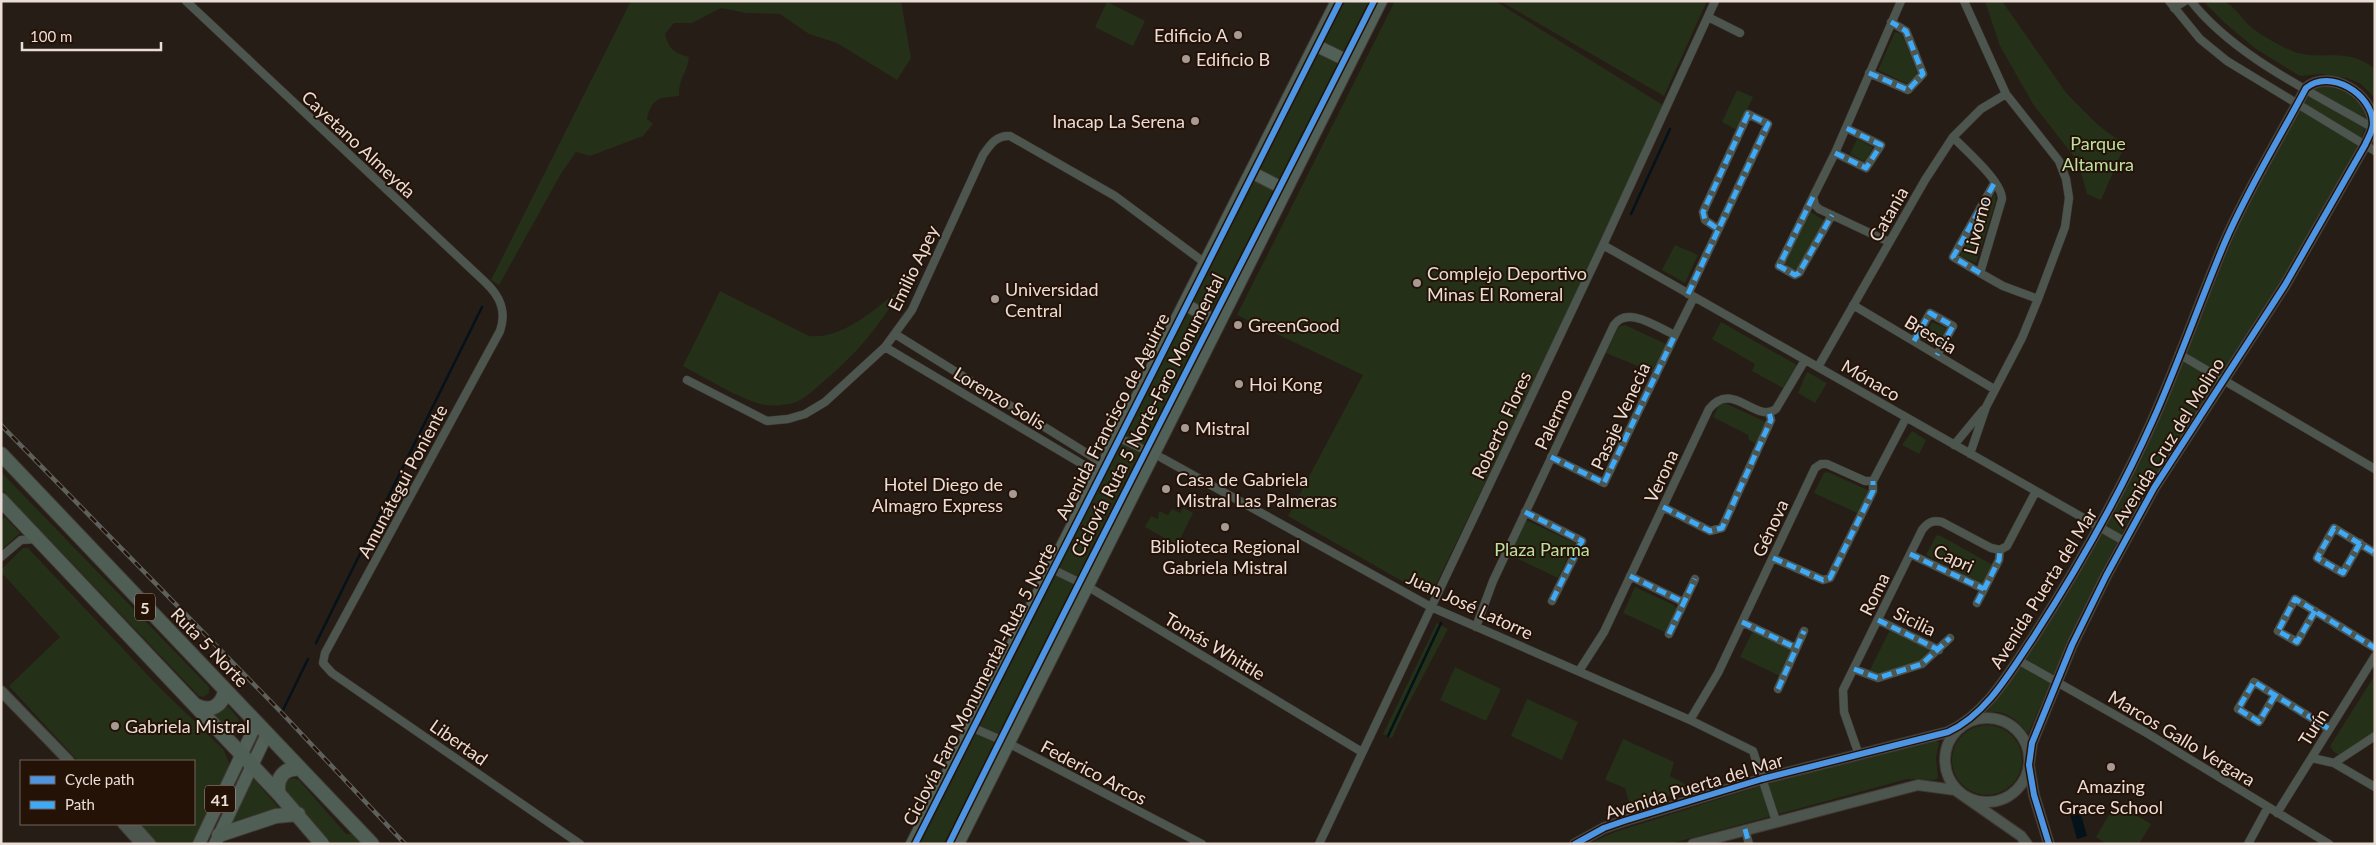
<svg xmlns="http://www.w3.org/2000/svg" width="2376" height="845" viewBox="0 0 2376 845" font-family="Lato,sans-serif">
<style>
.green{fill:#243018}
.water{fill:#04121a}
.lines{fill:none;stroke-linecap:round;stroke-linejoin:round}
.stream{stroke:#04121a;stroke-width:2.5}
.minor-casing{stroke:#413933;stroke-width:9}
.tertiary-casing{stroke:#413933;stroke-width:12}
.primary-casing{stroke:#413933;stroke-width:14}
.trunk-casing{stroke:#413933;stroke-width:16}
.minor{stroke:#4d554f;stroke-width:8}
.tertiary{stroke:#4d554f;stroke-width:10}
.primary{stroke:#526158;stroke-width:12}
.trunk{stroke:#505f56;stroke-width:14}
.rail-casing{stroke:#5d605b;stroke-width:4.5}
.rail{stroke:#241207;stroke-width:2.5;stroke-dasharray:8;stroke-linecap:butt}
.quiet{stroke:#3fa9f5;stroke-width:5;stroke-dasharray:10 5;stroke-linecap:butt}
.cycleway-casing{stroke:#241207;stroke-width:9}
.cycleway{stroke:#4d94e3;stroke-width:6}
.poi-dot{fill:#a69a93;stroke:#241207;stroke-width:2}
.labels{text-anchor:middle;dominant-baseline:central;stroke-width:4;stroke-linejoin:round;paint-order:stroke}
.shield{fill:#241207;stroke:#afa098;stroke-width:1}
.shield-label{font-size:16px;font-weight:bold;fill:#eaddd6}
.poi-label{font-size:18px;fill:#eaddd6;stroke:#241207;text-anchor:start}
.park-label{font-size:18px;fill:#bbe1a2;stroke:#241207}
.street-label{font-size:18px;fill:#eaddd6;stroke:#241207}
</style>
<rect width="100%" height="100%" fill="#271d17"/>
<!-- green -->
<path class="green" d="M631,1H901L911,58L897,80L837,43L809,34L780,14L746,13L721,8L692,23H674L665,34C669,49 674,53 689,57C687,75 679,76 679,96C660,98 652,97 647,119L653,124L643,136L590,156L576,152L562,172L499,285L491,280Z
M1341,1H1378L953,844H917Z
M1395,1H1495L1666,107L1430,597L1288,516L1363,375L1237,315Z
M1500,1H1707L1664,96Z
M1985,1H2002L2067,94L2098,125L2125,145L2101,200L2087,194L2078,162L2033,104L2000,46Z
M2203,1C2209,1 2217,0 2223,1C2235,5 2242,20 2251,27C2262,36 2277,44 2290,50C2318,63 2346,45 2375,69V98L2361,84L2347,78L2321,74L2300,76L2256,49L2225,23Z
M1107,2L1145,21L1133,46L1095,27Z
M1895,32L1902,34L1918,74L1907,84L1878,70Z
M2319,85C2337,86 2363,96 2367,117C2369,134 2313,232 2302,252L2129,519L2081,613L2028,734C2018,720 2004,708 1986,713L2045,627L2100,539L2158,420L2245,210L2308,94Z
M1737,90L1753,97L1737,130L1722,122Z
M1857,139L1873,147L1865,162L1850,154Z
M1995,193L1996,201L1976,263L1960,256L1962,248Z
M1809,211L1825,221L1800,266L1794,270L1785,266V259Z
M1675,245L1698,255L1685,283L1662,270Z
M902,288C881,324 856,355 824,381C815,389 807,397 796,402C788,405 776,406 766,405C744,402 704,377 683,366L720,291L809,336C843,340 877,307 902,288Z
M1721,322L1797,365L1783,388L1752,371L1755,364L1712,339Z
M1932,322L1946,328L1937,347L1923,340Z
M1625,325L1666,344L1652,372L1606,353L1618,327Z
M1807,372L1827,383L1815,403L1798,393Z
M1720,403L1727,404L1766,422L1756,444L1749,440L1748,435L1713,417Z
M1912,431L1926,440L1919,454L1902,445Z
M1,472L209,687V693L204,697L199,696L1,489Z
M1828,472L1870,491L1859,514L1814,493L1824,473Z
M1183,508L1193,513L1177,545L1145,527L1151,516L1158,519L1159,511L1168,515L1172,509L1180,513Z
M5,517L20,533L1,550V520Z
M1526,520L1575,543L1558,578L1510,555Z
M1939,535L1993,565L1983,584L1926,555L1936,536Z
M23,548H28L157,685L224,750L231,768L195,844H155L138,824H194V761H78L9,686L60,637L1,572V570Z
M1635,587L1674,605L1679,613L1669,634L1623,613Z
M1437,623L1448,629L1403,714L1392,738L1383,734Z
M1891,628L1935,650L1921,662L1878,676L1870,670Z
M1753,631L1793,649L1782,677L1740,657Z
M1455,667L1501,689L1486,721L1440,700Z
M2375,675V731L2364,742L2342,757L2333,751L2330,746Z
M1527,699L1578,722L1562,760L1511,736Z
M225,703L238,718L241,731L233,736L210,714Z
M1952 760a35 35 0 1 1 70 0a35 35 0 1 1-70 0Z
M1935,738L1939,743L1936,758L1938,778L1934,780L1907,779L1669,844H1588L1615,832L1773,782Z
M1623,739L1674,762L1670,776L1692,788L1631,809L1625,788L1605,780Z
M252,777L280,809L241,819L229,826Z
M293,778L299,780L346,834H353L363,844H331L284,792L285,782Z
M2116,803L2151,824L2139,844H2106L2096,837Z"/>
<!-- water -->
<path class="water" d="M2078,804L2087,836L2077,839L2068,807Z"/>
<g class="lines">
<!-- stream -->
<path class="stream" d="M1631,214L1670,129
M316,643L482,307
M283,710L308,659
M1388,736L1441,623"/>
<defs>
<path id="minor" d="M186,1L485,282C500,296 507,311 500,331L325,653L323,663L332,673L580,844
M1964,1L2006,94L2059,161L2066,179L2069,198L2065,227L2038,299L2022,338L1986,407L1970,454
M2169,1L2200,39L2227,61L2375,151
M2191,1C2235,57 2314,93 2375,129
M2174,8L2185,1
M1708,17L1740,33
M1869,73L1908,90L1923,74L1906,31L1891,22
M1953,137C1966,151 2002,181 2002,199L1980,273L2003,286L2038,299
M1835,153L1866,168L1881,145L1846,128
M1813,197L1779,266L1795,275L1799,273L1832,215
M1889,242L1819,209L1815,205L1813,197L1835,153L1901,1
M1603,245L2124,541
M1980,273L1953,257L1995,182
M1688,294L1768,124L1748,114L1703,212L1705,220L1718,229
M1853,305L1994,389
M895,334L1104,464
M1914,341L1930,313L1953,326L1937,355
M885,347L1099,474
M2179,354L2375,469
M1818,367L1925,180L1953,137L1981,109L2006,94
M687,380L767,421L788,419L805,414L825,402L885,347L912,310L983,155C990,145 996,135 1010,136L1115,196L1205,263
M1117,437L1162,458L1431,607L1690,720L1753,751L1776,821
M1954,445L1983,410
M1551,457L1604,483L1675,335
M1663,507L1710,531L1722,528L1771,420L1769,412
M1525,512L1582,541L1552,601
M2360,543L2343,573L2317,558L2334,528L2375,553
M1910,554L1984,589
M1,557L21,540L38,539
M1773,558L1823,580L1830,578L1873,491V481
M1052,569L1087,586L1362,752
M1630,576L1683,602
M1977,603L1999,560L2000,550
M2315,611L2297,642L2278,631L2295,599L2375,648
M1878,620L1939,650
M1742,622L1796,648
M1476,627L1493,581L1614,325C1628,305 1658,328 1675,335L1694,297
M1669,634L1695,579
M2018,660L2145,732L2329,844
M1854,669L1878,678L1922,664L1950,638
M1579,671L1604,632L1709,409C1733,379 1755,424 1776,409L1805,360
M1778,689L1804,631
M2275,695L2259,722L2238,709L2254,682L2329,729
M1690,720L1718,673L1815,468L1821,464H1827L1865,481H1873L1906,418
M971,727L1008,743L1202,844
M1859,755L1844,712L1843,690L1922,530C1928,522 1933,520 1942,522L1991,548L2000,550L2007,546L2036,491
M2312,758L2334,763L2375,736
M2334,763L2375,787
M2277,813L2375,656
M1745,829L1749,844
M1319,844L1603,245L1715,1
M2248,844L2268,807"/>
<path id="tertiary" d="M1,691L69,761
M1945 760a42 42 0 1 1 84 0a42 42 0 1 1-84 0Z
M123,824L141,844
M133,824L151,844
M1575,844L1604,828L1624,821L1762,779L1948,732C1987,714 2010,672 2033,638C2078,568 2119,496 2153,420C2179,362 2200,301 2225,242C2248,189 2279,139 2306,88C2330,68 2372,94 2373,123C2373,131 2368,138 2365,145L2285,285L2154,488L2106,576L2072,645L2032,743L2029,765L2034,795L2049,844
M1693,844L1918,785L1955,790L2021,836L2027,844"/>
<path id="primary" d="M1315,45L1350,62
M1251,172L1286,190
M1184,304L1219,323
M199,844L256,724
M215,844L267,734
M912,844L1337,1
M958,844L1381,1"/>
<path id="trunk" d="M1,454L372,844
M1,500L279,794L322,844
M197,706C211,713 223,705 225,690
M279,794C275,779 284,767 300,769
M219,835L276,816L298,814"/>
</defs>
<!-- minor casing -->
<use href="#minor" class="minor-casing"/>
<!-- tertiary casing -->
<use href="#tertiary" class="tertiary-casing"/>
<!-- primary casing -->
<use href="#primary" class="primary-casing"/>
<!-- trunk casing -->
<use href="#trunk" class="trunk-casing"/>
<!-- minor -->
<use href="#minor" class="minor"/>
<!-- tertiary -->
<use href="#tertiary" class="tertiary"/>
<!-- primary -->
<use href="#primary" class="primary"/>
<!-- trunk -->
<use href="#trunk" class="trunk"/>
<defs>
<path id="rail" d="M1,425L279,710L405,844"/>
</defs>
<!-- rail casing -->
<use href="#rail" class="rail-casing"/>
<!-- rail -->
<use href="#rail" class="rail"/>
<!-- quiet -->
<path class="quiet" d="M1869,73L1908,90L1923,74L1906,31L1891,22
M1835,153L1866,168L1881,145L1846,128
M1813,197L1779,266L1795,275L1799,273L1832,215
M1980,273L1953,257L1995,182
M1688,294L1768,124L1748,114L1703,212L1705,220L1718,229
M1914,341L1930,313L1953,326L1937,355
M1551,457L1604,483L1675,335
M1663,507L1710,531L1722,528L1771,420L1769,412
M1525,512L1582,541L1552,601
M2360,543L2343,573L2317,558L2334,528L2375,553
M1910,554L1984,589
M1773,558L1823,580L1830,578L1873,491V481
M1630,576L1683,602
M1977,603L1999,560L2000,550
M2315,611L2297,642L2278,631L2295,599L2375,648
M1878,620L1939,650
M1742,622L1796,648
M1669,634L1695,579
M1854,669L1878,678L1922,664L1950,638
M1778,689L1804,631
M2275,695L2259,722L2238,709L2254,682L2329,729
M1745,829L1749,844"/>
<defs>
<path id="cycleway" d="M915,844L1340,1
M949,844C1088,561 1233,282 1374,1
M1575,844L1604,828L1624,821L1762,779L1948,732C1987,714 2010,672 2033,638C2078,568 2119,496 2153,420C2179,362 2200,301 2225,242C2248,189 2279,139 2306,88C2330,68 2372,94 2373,123C2373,131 2368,138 2365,145L2285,285L2154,488L2106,576L2072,645L2032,743L2029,765L2034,795L2049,844"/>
</defs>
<!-- cycleway casing -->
<use href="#cycleway" class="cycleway-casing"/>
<!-- cycleway -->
<use href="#cycleway" class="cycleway"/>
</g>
<!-- markers -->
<g class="poi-dot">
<circle cx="1238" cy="35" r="5"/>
<circle cx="1186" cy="59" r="5"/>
<circle cx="1195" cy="121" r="5"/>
<circle cx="1417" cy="283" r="5"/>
<circle cx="995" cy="299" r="5"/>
<circle cx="1238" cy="325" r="5"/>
<circle cx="1239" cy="384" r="5"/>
<circle cx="1185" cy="428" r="5"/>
<circle cx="1166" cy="489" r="5"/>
<circle cx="1013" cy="494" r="5"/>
<circle cx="1225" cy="527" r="5"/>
<circle cx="115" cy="726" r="5"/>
<circle cx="2111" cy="767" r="5"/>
</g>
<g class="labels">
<!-- shield labels -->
<g class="shield">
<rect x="135" y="593.5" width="20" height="27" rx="4"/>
<rect x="205" y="785.5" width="30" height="27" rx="4"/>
</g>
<g class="shield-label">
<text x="145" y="607">5</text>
<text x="220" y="799">41</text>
</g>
<!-- poi labels -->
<g class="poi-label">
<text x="1228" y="35" text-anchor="end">Edificio A</text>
<text x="1196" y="59">Edificio B</text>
<text x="1185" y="121" text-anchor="end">Inacap La Serena</text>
<text x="1427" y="273">Complejo Deportivo<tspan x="1427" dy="21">Minas El Romeral</tspan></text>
<text x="1005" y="289">Universidad<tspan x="1005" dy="21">Central</tspan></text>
<text x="1248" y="325">GreenGood</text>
<text x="1249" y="384">Hoi Kong</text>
<text x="1195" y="428">Mistral</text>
<text x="1176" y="479">Casa de Gabriela<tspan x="1176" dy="21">Mistral Las Palmeras</tspan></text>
<text x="1003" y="484" text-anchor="end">Hotel Diego de<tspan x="1003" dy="21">Almagro Express</tspan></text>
<text x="1225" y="546" text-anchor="middle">Biblioteca Regional<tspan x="1225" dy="21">Gabriela Mistral</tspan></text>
<text x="125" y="726">Gabriela Mistral</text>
<text x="2111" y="786" text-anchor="middle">Amazing<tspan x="2111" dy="21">Grace School</tspan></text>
</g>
<!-- park labels -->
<g class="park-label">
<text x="2098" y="143">Parque<tspan x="2098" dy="21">Altamura</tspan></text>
<text x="1542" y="549">Plaza Parma</text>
</g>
<!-- street labels -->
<g class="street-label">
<text transform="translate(359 144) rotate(43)">Cayetano Almeyda</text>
<text transform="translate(1888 214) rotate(-60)">Catania</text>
<text transform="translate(1977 225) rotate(-75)">Livorno</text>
<text transform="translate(913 268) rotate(-64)">Emilio Apey</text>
<text transform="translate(1931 334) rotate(31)">Brescia</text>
<text transform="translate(1871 380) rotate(30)">Mónaco</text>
<text transform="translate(1000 398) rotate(31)">Lorenzo Solis</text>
<text transform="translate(1147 415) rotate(-63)">Ciclovía Ruta 5 Norte-Faro Monumental</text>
<text transform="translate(1112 416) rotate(-63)">Avenida Francisco de Aguirre</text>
<text transform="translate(1620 416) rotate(-65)">Pasaje Venecia</text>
<text transform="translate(1553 419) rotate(-65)">Palermo</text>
<text transform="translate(1501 425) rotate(-65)">Roberto Flores</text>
<text transform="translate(2168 441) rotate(-58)">Avenida Cruz del Molino</text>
<text transform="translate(1661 476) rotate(-65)">Verona</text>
<text transform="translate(402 481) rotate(-62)">Amunátegui Poniente</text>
<text transform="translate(1770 528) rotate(-65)">Génova</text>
<text transform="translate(1954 558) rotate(25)">Capri</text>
<text transform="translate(2043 588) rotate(-58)">Avenida Puerta del Mar</text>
<text transform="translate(1874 594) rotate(-64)">Roma</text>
<text transform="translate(1470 605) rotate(25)">Juan José Latorre</text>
<text transform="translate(1915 621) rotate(26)">Sicilia</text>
<text transform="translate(1215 646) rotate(31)">Tomás Whittle</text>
<text transform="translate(210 647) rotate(46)">Ruta 5 Norte</text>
<text transform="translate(979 684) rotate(-63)">Ciclovía Faro Monumental-Ruta 5 Norte</text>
<text transform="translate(2313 727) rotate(-58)">Turín</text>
<text transform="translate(2182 738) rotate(31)">Marcos Gallo Vergara</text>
<text transform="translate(459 742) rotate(35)">Libertad</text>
<text transform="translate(1094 772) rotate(28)">Federico Arcos</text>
<text transform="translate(1694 786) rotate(-17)">Avenida Puerta del Mar</text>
</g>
</g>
<!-- border -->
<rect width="2376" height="845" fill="none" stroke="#eaddd6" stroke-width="5"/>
<!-- legend -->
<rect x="20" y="760" width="175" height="65" fill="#241207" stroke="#73635a"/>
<rect x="30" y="776" width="25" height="8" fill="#4d94e3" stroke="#73635a"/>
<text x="65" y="785" font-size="15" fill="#eaddd6">Cycle path</text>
<rect x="30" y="801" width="25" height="8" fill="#3fa9f5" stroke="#73635a"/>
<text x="65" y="810" font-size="15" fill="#eaddd6">Path</text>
<!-- scale -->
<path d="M22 42v8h139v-8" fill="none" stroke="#eaddd6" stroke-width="2.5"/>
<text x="30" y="42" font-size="15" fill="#eaddd6" stroke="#241207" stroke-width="4" paint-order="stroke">100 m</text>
</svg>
